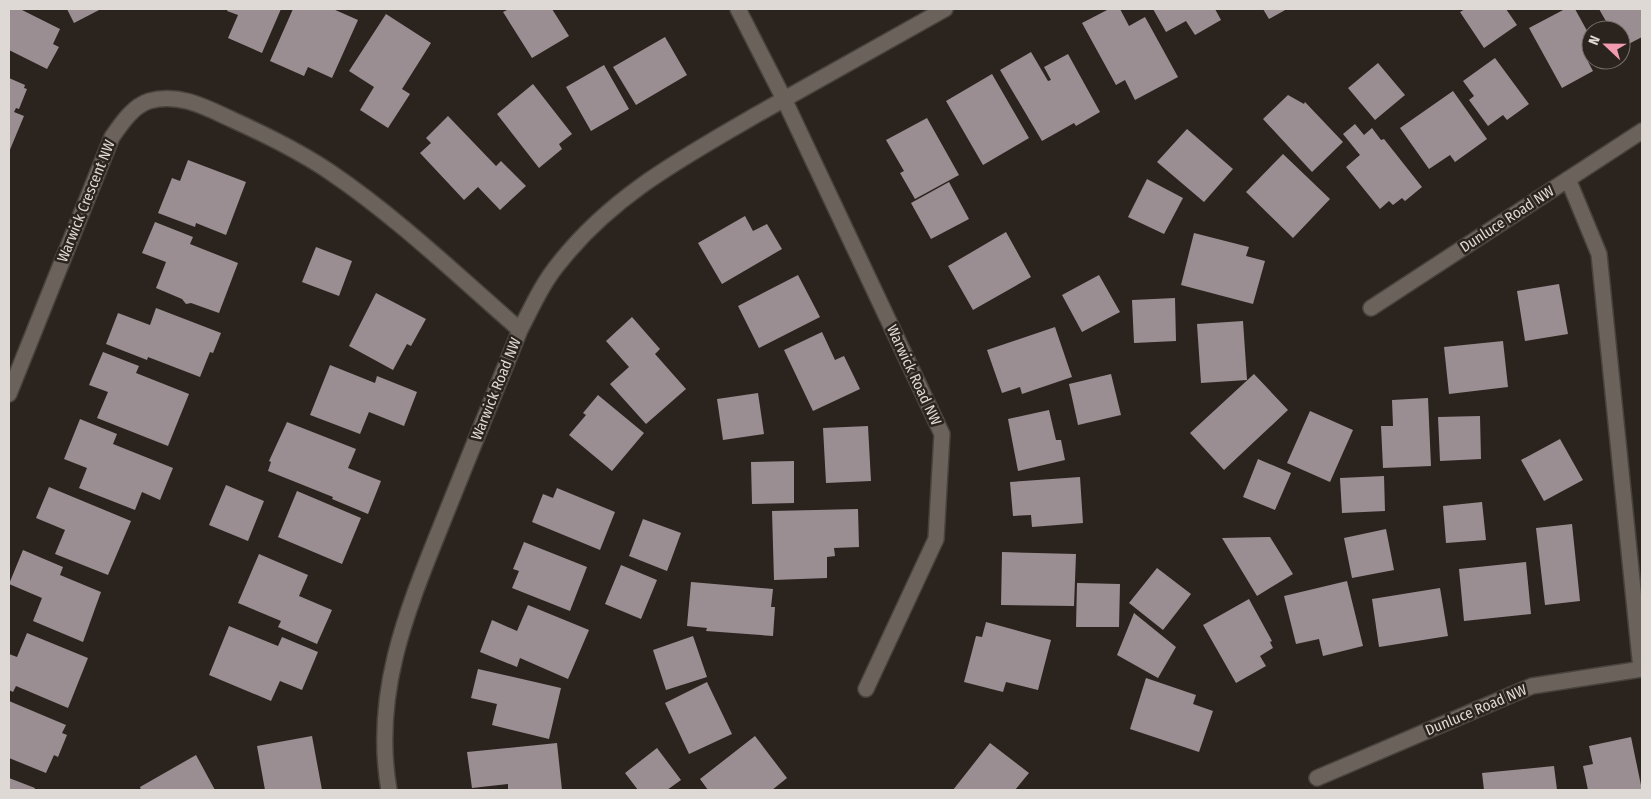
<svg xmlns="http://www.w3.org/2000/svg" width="1651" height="799" viewBox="0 0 1651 799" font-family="'Fira Sans Condensed',sans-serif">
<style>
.building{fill:#9a8e92}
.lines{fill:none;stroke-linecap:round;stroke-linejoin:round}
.minor-casing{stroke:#48423d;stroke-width:18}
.minor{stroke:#6a625b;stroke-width:15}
.labels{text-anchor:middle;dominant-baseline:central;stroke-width:5;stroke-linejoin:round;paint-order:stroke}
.street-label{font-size:15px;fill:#ded9d5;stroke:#2b241e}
</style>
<rect width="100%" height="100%" fill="#2b241e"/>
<!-- building -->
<path class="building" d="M9,9H20L60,29L53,44L59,47L47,69L9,50Z
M67,9H101L74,23Z
M228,9H281L262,53L228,38L238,15L227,11Z
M293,9H333L358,20L332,78L308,67L304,76L270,61Z
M509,9H552L569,36L532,58L503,12Z
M1109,9H1120L1129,26L1145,17L1178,77L1135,100L1125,80L1116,85L1082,23Z
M1153,9H1215L1221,20L1195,35L1186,21L1166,32Z
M1263,9H1287L1269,19Z
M1465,9H1506L1517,25L1484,48L1460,12Z
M1565,9H1575L1591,38V53L1585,56L1593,71L1562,88L1529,28Z
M1599,9H1642V37L1621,48V30H1611Z
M386,14L431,43L402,89L410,94L388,128L360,110L374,87L349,71Z
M665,37L687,75L636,105L613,67Z
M1031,52L1048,81L1051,80L1044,67L1068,54L1100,112L1076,126L1074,123L1042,141L1000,70Z
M1495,58L1529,104L1507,120L1503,115L1488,126L1469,100L1474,96L1463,81Z
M1378,63L1405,95L1375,120L1348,88Z
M604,65L629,109L591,131L566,87Z
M992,74L1029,138L983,165L946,101Z
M9,78L25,85L24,88L27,89L19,109L16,108L14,112L24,116L9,152Z
M533,84L572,134L559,144L562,149L539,168L497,114Z
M1453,91L1487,139L1455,162L1450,155L1429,169L1400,128Z
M1288,95L1304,104L1305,102L1343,142L1312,172L1263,119Z
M448,116L496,166L501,161L526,186L500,210L478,187L464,200L420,153L431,143L426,138Z
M927,118L959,175L915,199L900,173L904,171L886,140Z
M1355,124L1364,135L1372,128L1381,140L1384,139L1422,187L1405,201L1402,198L1393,205L1389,201L1380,209L1346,167L1360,155L1343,134Z
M1187,129L1233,169L1204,202L1157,162Z
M1283,154L1330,199L1293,238L1246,192Z
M188,160L246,182L226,235L196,223L195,227L158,213L172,178L180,181Z
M1147,179L1183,198L1164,234L1128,217Z
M949,182L969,219L931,239L911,203Z
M745,216L753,231L767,224L782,249L722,284L698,243Z
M155,222L193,237L190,244L238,263L219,313L191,303L186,304L182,299L156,288L166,262L142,253Z
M1006,232L1031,277L973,310L948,266Z
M1194,233L1249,247L1246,256L1265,261L1253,304L1181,285Z
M316,247L352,261L339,296L302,282Z
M798,275L820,317L759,348L738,306Z
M1099,275L1120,312L1082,332L1062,295Z
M1559,284L1568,334L1525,341L1517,291Z
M376,293L426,319L411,346L407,344L393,370L349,346Z
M1175,298L1176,341L1134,343L1132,300Z
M156,308L221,333L213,353L210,352L200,377L148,357L147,360L106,344L118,313L150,325Z
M632,317L660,349L655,354L686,389L646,424L610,384L629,367L606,341Z
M1243,321L1247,380L1201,383L1197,324Z
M1055,327L1072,377L1022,394L1020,387L1002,393L987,350Z
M822,332L835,360L844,356L860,389L813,411L784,350Z
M1503,341L1508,387L1449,394L1444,347Z
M103,352L139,366L136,373L189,394L168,446L97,418L108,392L89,385Z
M330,365L375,383L377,376L417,392L404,426L369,412L360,434L310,415Z
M1111,374L1121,415L1078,425L1069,384Z
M1254,374L1288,410L1224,470L1190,433Z
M758,393L764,434L723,440L717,399Z
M598,395L644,433L612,471L569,435L586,415L583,413Z
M1428,398L1431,466L1383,468L1381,426H1393L1392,400Z
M1049,410L1056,440H1061L1065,460L1018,471L1008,419Z
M1310,411L1353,430L1330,482L1287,463Z
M1480,416L1481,459L1440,461L1438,417Z
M80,419L117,434L113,444L173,468L160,500L142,492L135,510L79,488L87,468L64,459Z
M287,422L356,449L348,468L381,481L368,514L332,499L333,497L268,471L271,462L269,461Z
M868,426L871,481L826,483L823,428Z
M1560,439L1583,480L1544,501L1521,460Z
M1258,459L1291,473L1275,510L1243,497Z
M794,461V503L752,504L751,462Z
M1384,476L1385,511L1342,513L1340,478Z
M1080,477L1083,523L1032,527L1031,515L1013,516L1010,482Z
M226,485L264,501L248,541L209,525Z
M49,487L131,521L108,575L55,554L65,530L36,518Z
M557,488L615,512L600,550L532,522L543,494L553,498Z
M297,491L361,518L342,564L278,537Z
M1482,502L1486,540L1446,543L1443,506Z
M858,509L859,547L834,548L835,556L827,557V578L774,580L772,511Z
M643,519L681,533L667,571L629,556Z
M1572,524L1580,601L1545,605L1536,528Z
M1386,529L1394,570L1352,578L1344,538Z
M1268,537H1270L1293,574L1257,596L1222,538Z
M524,542L587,567L570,611L512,588L519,571L513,569Z
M23,550L63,567L60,575L101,592L83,642L33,621L42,598L9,584Z
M1002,552L1076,554L1074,606L1001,605Z
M259,554L308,575L299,596L332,610L317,644L278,627L281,621L238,603Z
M1526,562L1531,614L1464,621L1459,569Z
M621,565L657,580L641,619L605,604Z
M1157,568L1191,594L1163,630L1129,603Z
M1347,581L1363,646L1323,656L1319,639L1296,644L1284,596Z
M691,582L773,589L771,607H775L773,636L706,631L707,628L687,626Z
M1077,583L1120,584L1119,627H1076Z
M1440,588L1448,636L1379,647L1372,599Z
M1249,599L1272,641L1270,642L1273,648L1260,656L1266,666L1236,683L1203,625Z
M528,605L589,630L568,679L520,658L517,667L480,652L492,620L517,631Z
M1134,613L1176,647L1158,678L1117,655Z
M986,622L1051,640L1038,690L1006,682L1003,692L964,682L976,636L982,637Z
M229,626L278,646L282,637L318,652L302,690L280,681L271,701L209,675Z
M27,633L88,658L68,708L16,686L13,692L9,690V654L17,657Z
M693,636L707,677L666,690L653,650Z
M478,669L561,688L549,739L492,725L497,704L471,698Z
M1146,678L1196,695L1193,704L1213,711L1199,752L1130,729Z
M707,682L732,734L689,754L665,703Z
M9,701L66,725L62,733L67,735L58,757L54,755L46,773L9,758Z
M312,736L322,790H265L257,746Z
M755,736L787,778L772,790H708L700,779Z
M1631,737L1642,790H1588L1583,766L1593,764L1589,746Z
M557,743L562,790H508V784L472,788L467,752Z
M990,743L1029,773L1015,790H953Z
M657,748L681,780L667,790H638L625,773Z
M196,755L215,790H141L140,787Z
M1554,766L1557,790H1484L1482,773Z
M9,778L35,788L34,790H9Z"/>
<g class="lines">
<defs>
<path id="minor" d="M738,9L784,99L942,434L936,539L866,689
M1568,179L1599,254L1641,669
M1371,308L1642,131
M9,394L112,137C121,124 133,106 149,101C179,92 207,108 233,120C266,135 299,151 330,172C398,218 458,276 520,330
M1317,778L1532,686L1642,669
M389,790C371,687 412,599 449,506C473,447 496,389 520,330C532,307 543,282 560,262C614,194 683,158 756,115C819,79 882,44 945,9"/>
</defs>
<!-- minor casing -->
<use href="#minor" class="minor-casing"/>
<!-- minor -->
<use href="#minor" class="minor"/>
</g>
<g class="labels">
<!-- street labels -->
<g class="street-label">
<text transform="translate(86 201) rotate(-68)">Warwick Crescent NW</text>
<text transform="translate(1507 219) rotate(-33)">Dunluce Road NW</text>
<text transform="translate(914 375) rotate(65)">Warwick Road NW</text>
<text transform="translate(496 389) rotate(-68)">Warwick Road NW</text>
<text transform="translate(1476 710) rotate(-23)">Dunluce Road NW</text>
</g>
</g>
<!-- border -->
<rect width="1651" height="799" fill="none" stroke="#ded9d5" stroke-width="20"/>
<!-- north arrow -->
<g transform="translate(1606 45) rotate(292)"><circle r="24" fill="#2b241e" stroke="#736c67"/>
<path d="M0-4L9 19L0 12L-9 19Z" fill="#f29ab0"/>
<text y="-8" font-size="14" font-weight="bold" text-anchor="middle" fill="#ded9d5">N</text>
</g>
</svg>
